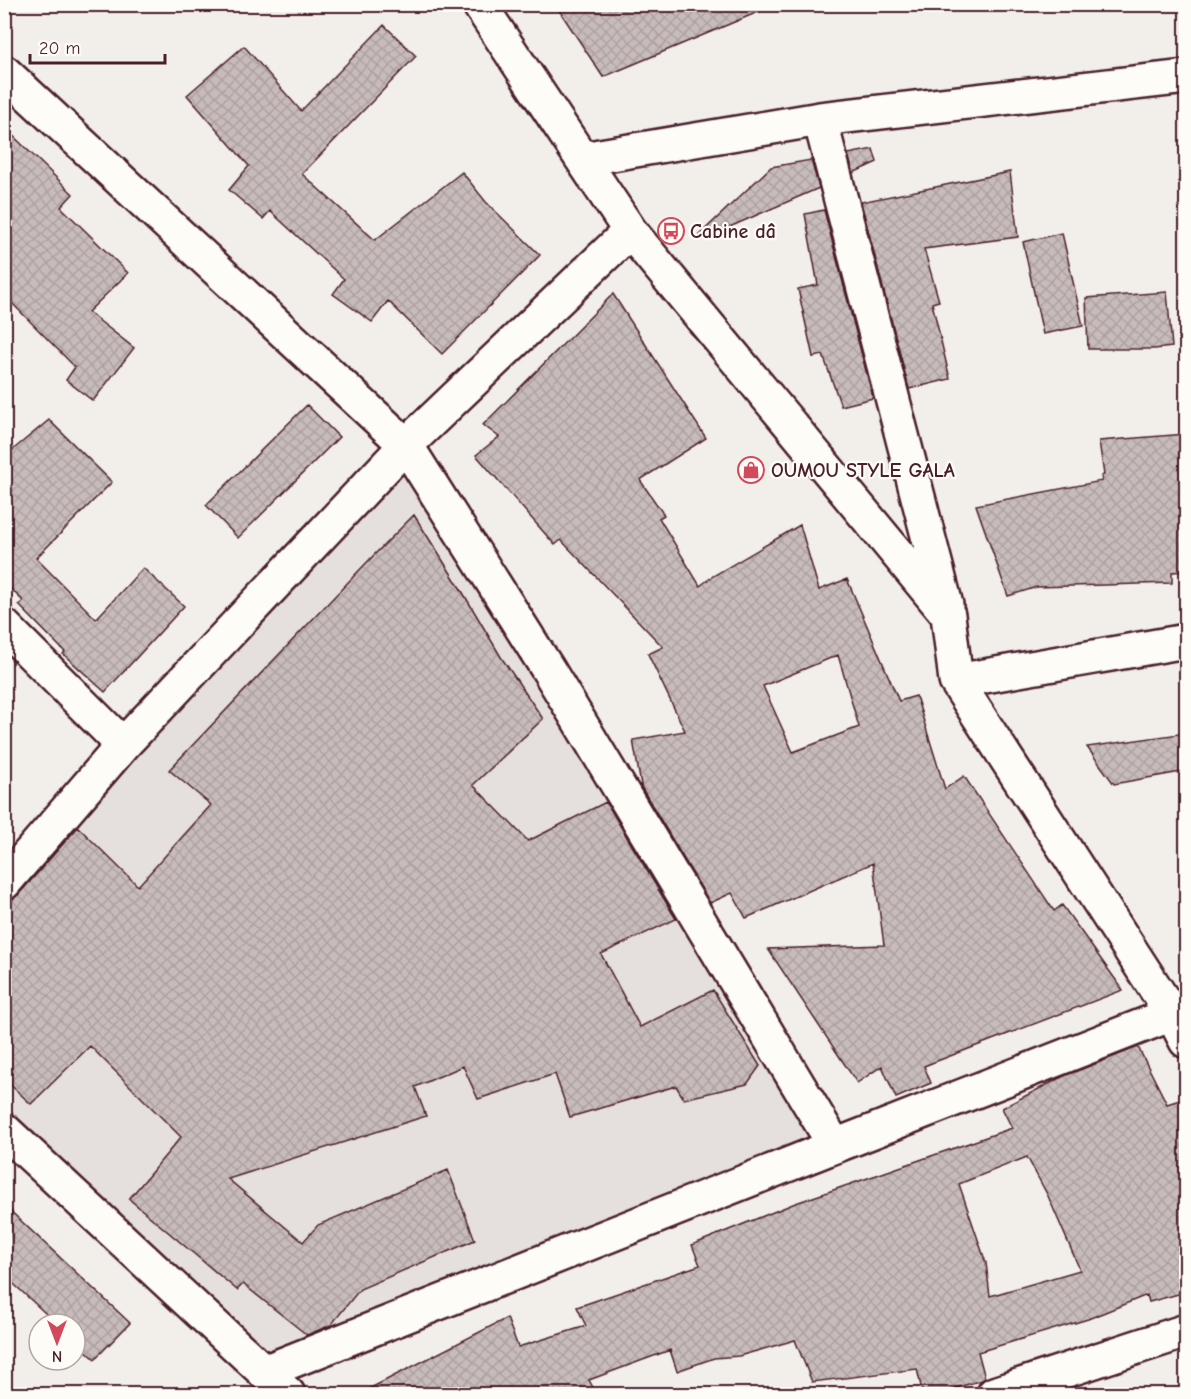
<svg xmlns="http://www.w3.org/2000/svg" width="1191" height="1399" viewBox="0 0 1191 1399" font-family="'Comic Neue',sans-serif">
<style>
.built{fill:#e5dfdd}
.building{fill:url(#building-cross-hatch);stroke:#4a1f2b;stroke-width:1.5;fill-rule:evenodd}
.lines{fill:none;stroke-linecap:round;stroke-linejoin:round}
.street-casing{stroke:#4a1f2b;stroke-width:38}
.street{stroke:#fdfcf7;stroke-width:33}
.labels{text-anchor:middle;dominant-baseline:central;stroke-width:4.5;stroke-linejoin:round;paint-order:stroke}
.poi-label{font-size:20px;font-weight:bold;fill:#4a1f2b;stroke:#fdfcf7;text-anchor:start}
</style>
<defs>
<pattern id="building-cross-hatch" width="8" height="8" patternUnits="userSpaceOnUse" patternTransform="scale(1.5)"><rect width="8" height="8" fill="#c8bbbb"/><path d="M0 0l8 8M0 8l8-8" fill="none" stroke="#ada0a1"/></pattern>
</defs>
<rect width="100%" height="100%" fill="#f2efeb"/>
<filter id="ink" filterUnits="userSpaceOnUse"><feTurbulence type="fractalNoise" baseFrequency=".0167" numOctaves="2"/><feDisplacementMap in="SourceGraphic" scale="12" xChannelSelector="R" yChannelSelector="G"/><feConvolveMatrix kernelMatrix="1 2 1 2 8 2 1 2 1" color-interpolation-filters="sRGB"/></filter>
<g filter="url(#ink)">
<!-- built -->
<path class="built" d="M407,459L815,1140L271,1365L5,1116L4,897Z"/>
<!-- building -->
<path class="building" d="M555,4H775V5L603,77Z
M384,25L416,56L302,174L375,240L462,172L486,202L540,255L442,354L388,301L372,322L333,294L344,279L270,211L263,219L229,190L249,166L187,95L244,46L301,111Z
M4,127L73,194L61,207L128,273L88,312L134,348L93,401L66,380L75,367L4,295Z
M873,149L877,162L853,173L848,154Z
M811,160L819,188L702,239L699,235L771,167Z
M1010,172L1018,237L924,249L939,301L932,303L950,379L909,389L861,202Z
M824,210L873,398L841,406L823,355L813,357L798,289L818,285L805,214Z
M1062,233L1083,326L1043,334L1023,242Z
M1167,292L1172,347L1154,349H1088L1086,298Z
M613,294L706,438L640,480L664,515L659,518L700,586L713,576L800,525L819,590L847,579L899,701L916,696L945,789L964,776L1054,911L1062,905L1123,990L924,1066L931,1083L896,1098L882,1066L857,1083L768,949L884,945L873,863L746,918L732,893L710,903L640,785H641L633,740L685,731L648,654L663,647L561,540L555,545L476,455L499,437L483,425ZM838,655L859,727L793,752L763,686Z
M307,405L339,437L238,538L206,505Z
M49,420L112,482L36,558L96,619L143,568L184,606L105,692L63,654L65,652L19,605L23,601L8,586L4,590V457Z
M1186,434V571L1172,572V583L1037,587L1008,596L976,505L1102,481L1101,476L1104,475L1099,441Z
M414,515L462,591L501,657L543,719L473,785L528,841L606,802L676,919L601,954L640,1027L713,990L760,1066L747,1084L684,1099L676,1086L570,1117L555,1074L478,1099L463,1066L415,1087L426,1116L228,1179L303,1242L318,1225L448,1170L475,1240L360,1289L331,1325L307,1335L243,1284L237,1290L129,1199L181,1137L90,1046L31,1104L4,1079V904L18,895L78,827L138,886L211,805L169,770L374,555Z
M1186,733V771L1114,784L1087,747Z
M1138,1047L1167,1104L1186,1098V1292L1149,1302L1147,1295L1088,1319L978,1352L985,1378L982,1380L932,1395H923L917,1369L812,1382L795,1340L739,1356L714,1358L677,1371L670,1350L589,1380L597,1395H357L507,1318L518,1347L586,1326L577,1307L700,1265L692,1245L793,1204L1012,1128L1002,1108L1064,1076ZM1027,1157L1048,1196L1080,1270L990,1296L986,1263L959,1184Z
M4,1205L130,1323L95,1359L75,1341V1324H57L4,1275Z"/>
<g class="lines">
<defs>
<path id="street" d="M479,4L630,231L948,615L956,681L1172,1014L1186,1041
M4,72L406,445L549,671L835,1146
M820,119L946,605
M582,159L820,119L1186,77
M4,626L123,745
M956,681L1186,641
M4,883L123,745L406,445L630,231
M4,1130L288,1394
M264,1372L835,1146L1172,1014
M994,1394L1186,1331"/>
</defs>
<!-- street casing -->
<use href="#street" class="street-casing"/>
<!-- street -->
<use href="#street" class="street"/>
</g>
</g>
<!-- icons -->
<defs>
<symbol id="bus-ring" viewBox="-11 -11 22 22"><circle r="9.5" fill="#fdfcf7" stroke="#d1495b" stroke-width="1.5"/><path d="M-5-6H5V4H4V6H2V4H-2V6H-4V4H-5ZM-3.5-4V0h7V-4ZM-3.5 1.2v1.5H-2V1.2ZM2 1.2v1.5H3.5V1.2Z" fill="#d1495b"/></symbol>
<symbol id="shop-ring" viewBox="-11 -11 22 22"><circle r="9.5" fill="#fdfcf7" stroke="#d1495b" stroke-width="1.5"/><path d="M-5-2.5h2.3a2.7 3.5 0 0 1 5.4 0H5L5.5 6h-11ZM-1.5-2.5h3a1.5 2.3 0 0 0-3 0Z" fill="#d1495b"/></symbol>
</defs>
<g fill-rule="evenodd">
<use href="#bus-ring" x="656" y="216" width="30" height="30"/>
<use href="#shop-ring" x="736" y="455" width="30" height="30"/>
</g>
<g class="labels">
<!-- poi labels -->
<g class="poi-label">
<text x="690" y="231">Cabine dâ</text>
<text x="771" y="470">OUMOU STYLE GALA</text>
</g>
</g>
<!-- margin -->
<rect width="1191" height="1399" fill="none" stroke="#fdfcf7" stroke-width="24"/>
<rect x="12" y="12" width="1167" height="1375" fill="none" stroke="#4a1f2b" stroke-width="2" filter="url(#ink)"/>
<!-- north arrow -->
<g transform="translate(57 1342) rotate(180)"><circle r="28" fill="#fdfcf7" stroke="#b5a4a5" stroke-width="1.5"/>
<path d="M0-4.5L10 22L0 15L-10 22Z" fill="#d1495b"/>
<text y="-9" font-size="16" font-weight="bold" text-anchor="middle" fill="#4a1f2b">N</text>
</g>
<!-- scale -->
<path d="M30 54v9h135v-9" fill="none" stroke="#4a1f2b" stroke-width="3"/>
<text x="39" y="54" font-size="18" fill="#4a1f2b" stroke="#fdfcf7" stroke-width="4.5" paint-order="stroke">20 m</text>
</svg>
